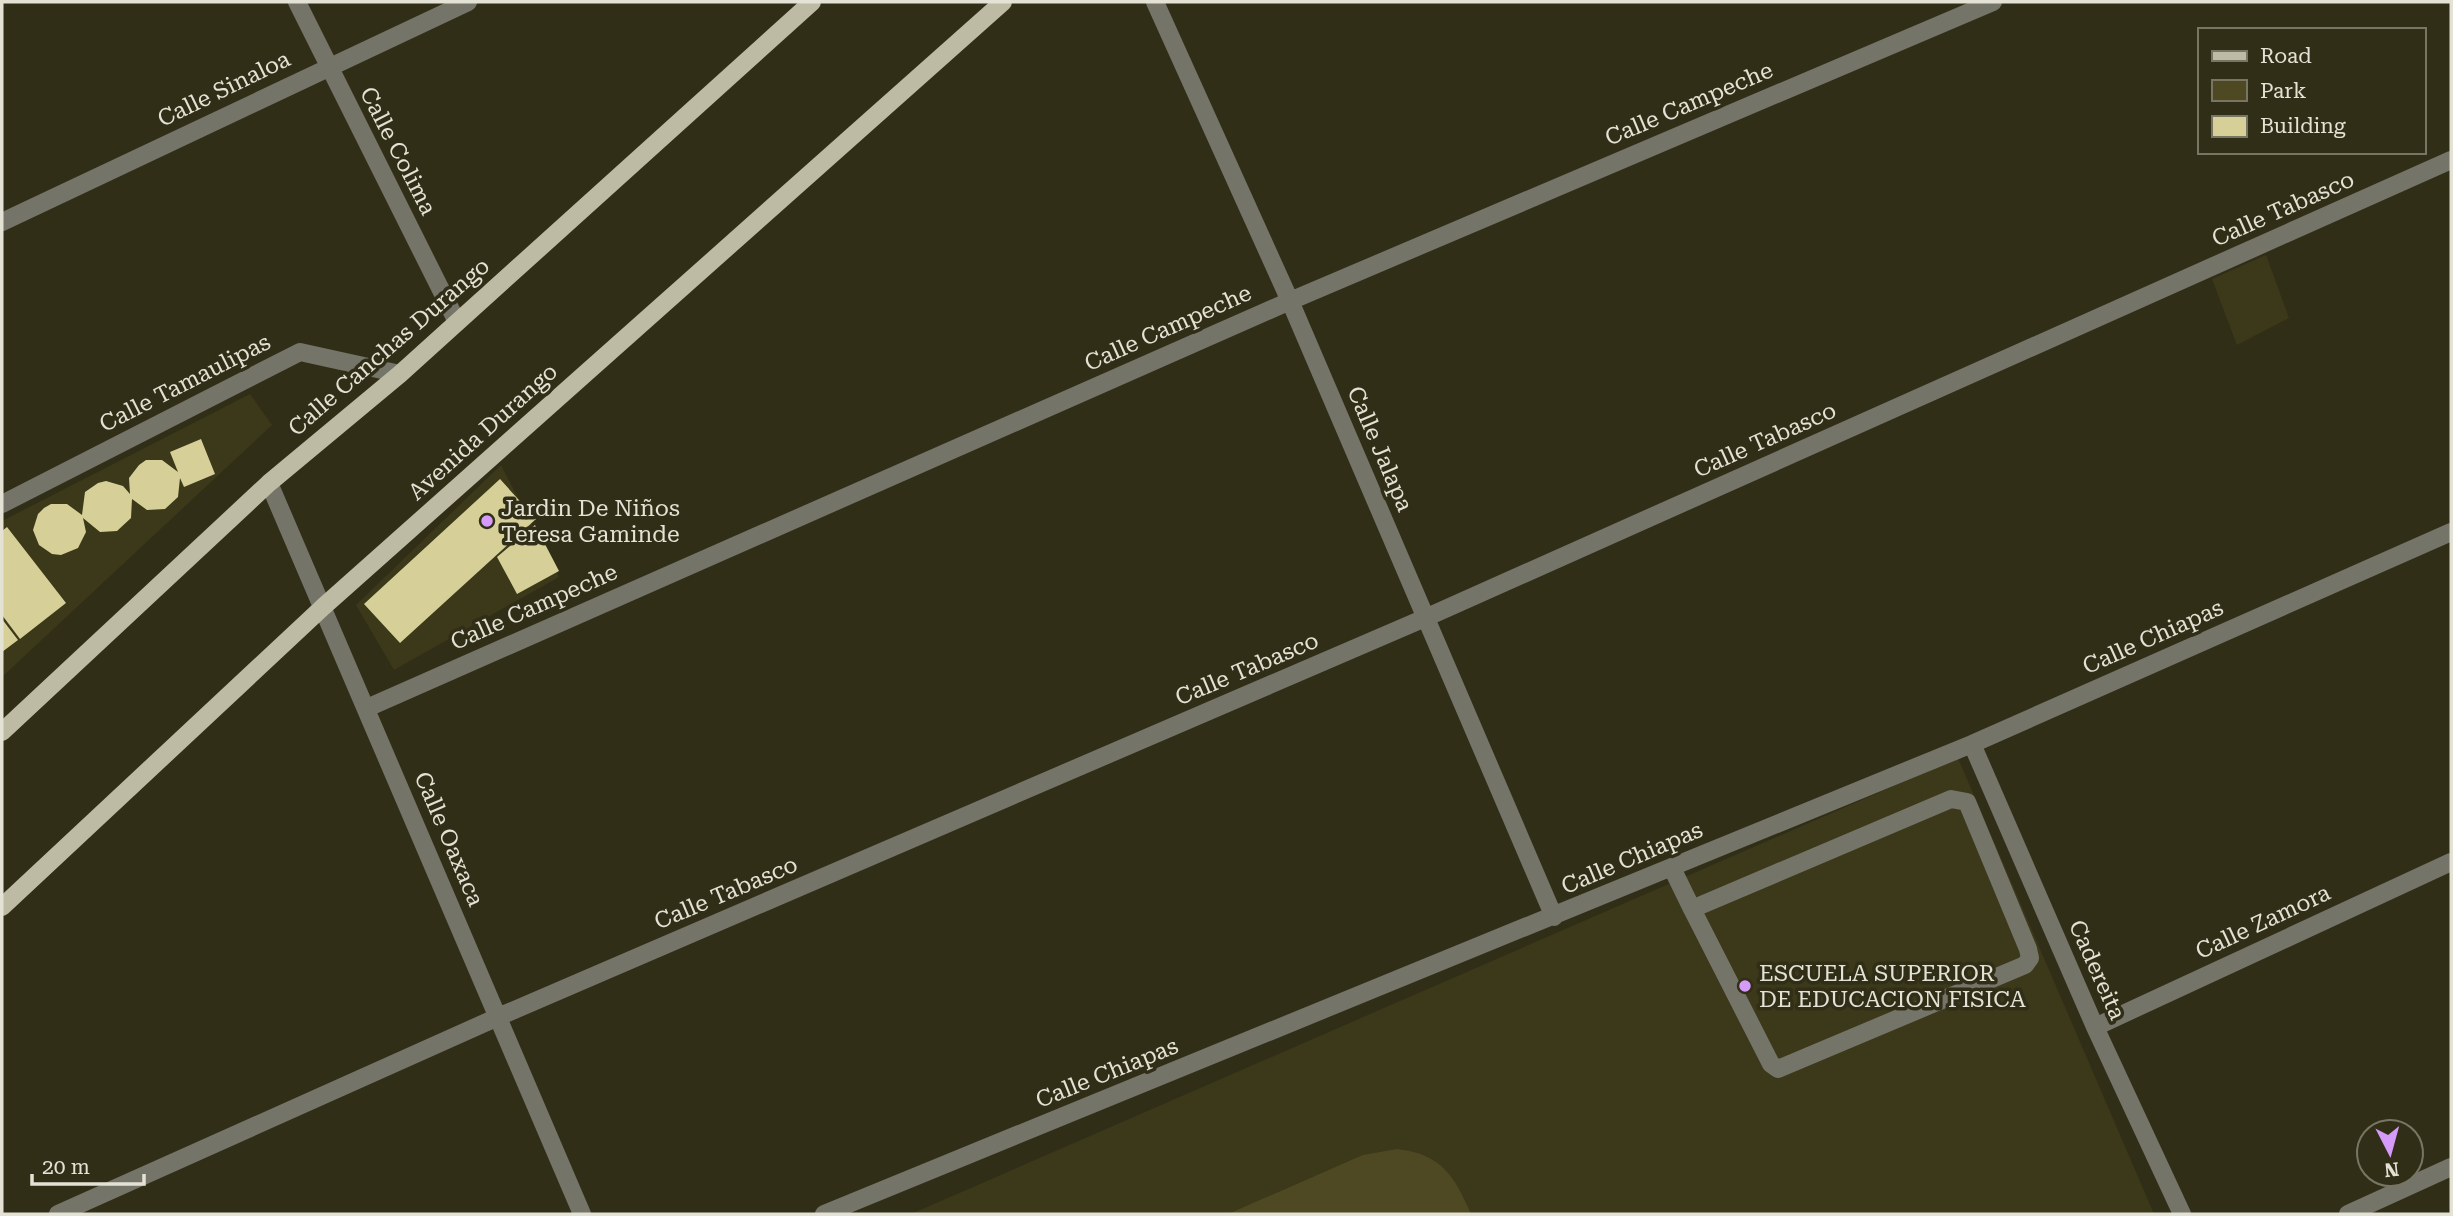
<svg xmlns="http://www.w3.org/2000/svg" width="2453" height="1216" viewBox="0 0 2453 1216" font-family="'Roboto Serif',serif">
<style>
.built{fill:#3c381a}
.green{fill:#4e4922}
.building{fill:#d6d098}
.lines{fill:none;stroke-linecap:round;stroke-linejoin:round}
.minor{stroke:#757469;stroke-width:18}
.major{stroke:#bdbba4;stroke-width:18}
.poi-dot{fill:#d69bf9;stroke:#312e18;stroke-width:2.5}
.labels{text-anchor:middle;dominant-baseline:central;stroke-width:7;stroke-linejoin:round;paint-order:stroke}
.street-label{font-size:23px;fill:#e3e2d4;stroke:#312e18}
.poi-label{font-size:23px;fill:#e3e2d4;stroke:#312e18;text-anchor:start}
</style>
<rect width="100%" height="100%" fill="#312e18"/>
<!-- built -->
<path class="built" d="M2266,255L2289,318L2237,345L2212,279Z
M250,394L272,425L2,677V521Z
M501,465L559,577L394,670L356,605Z
M1958,758L2154,1214H911Z"/>
<!-- green -->
<path class="green" d="M1397,1149C1442,1154 1454,1176 1471,1214H1228L1363,1155Z"/>
<!-- building -->
<path class="building" d="M201,439L215,474L184,487L180,478L178,497L165,509L147,510L132,499L131,518L117,531L100,532L83,518L86,532L78,548L61,555L52,554L39,545L33,530L38,514L44,508L51,504H67L82,515L85,492L98,483L106,481L123,486L130,494L129,478L139,465L146,460H162L178,472L170,452Z
M500,479L536,519L400,643L364,604Z
M535,525L559,571L517,594L497,557Z
M7,527L66,603L20,639L2,615V531Z
M2,619L18,640L2,652Z"/>
<g class="lines">
<!-- minor -->
<path class="minor" d="M297,2L457,322
M1155,2L1290,301L1554,917
M2,222L468,2
M269,483L582,1214
M2,504L300,352L400,374
M367,708L1290,301L1993,2
M1972,744L2095,1027L2182,1214
M1951,799L1967,802L2028,949L2030,958L2025,965L1778,1069L1771,1064L1692,909Z
M1672,868L1692,909
M2095,1027L2451,862
M58,1214L498,1017L1425,618L2451,160
M824,1214L1972,744L2451,532
M2348,1214L2451,1167"/>
<!-- major -->
<path class="major" d="M2,732L269,483L400,374L812,2
M2,907L323,607L1003,2"/>
</g>
<!-- markers -->
<g class="poi-dot">
<circle cx="487" cy="521" r="7"/>
<circle cx="1745" cy="986" r="7"/>
</g>
<g class="labels">
<!-- street labels -->
<g class="street-label">
<text transform="translate(224 89) rotate(-26)">Calle Sinaloa</text>
<text transform="translate(1689 104) rotate(-23)">Calle Campeche</text>
<text transform="translate(398 151) rotate(63)">Calle Colima</text>
<text transform="translate(2283 209) rotate(-24)">Calle Tabasco</text>
<text transform="translate(1168 328) rotate(-24)">Calle Campeche</text>
<text transform="translate(389 347) rotate(-41)">Calle Canchas Durango</text>
<text transform="translate(185 383) rotate(-27)">Calle Tamaulipas</text>
<text transform="translate(483 432) rotate(-42)">Avenida Durango</text>
<text transform="translate(1765 440) rotate(-24)">Calle Tabasco</text>
<text transform="translate(1380 449) rotate(67)">Calle Jalapa</text>
<text transform="translate(534 607) rotate(-24)">Calle Campeche</text>
<text transform="translate(2153 637) rotate(-24)">Calle Chiapas</text>
<text transform="translate(1247 669) rotate(-23)">Calle Tabasco</text>
<text transform="translate(449 839) rotate(67)">Calle Oaxaca</text>
<text transform="translate(1632 858) rotate(-23)">Calle Chiapas</text>
<text transform="translate(726 893) rotate(-23)">Calle Tabasco</text>
<text transform="translate(2263 922) rotate(-25)">Calle Zamora</text>
<text transform="translate(2097 970) rotate(66)">Cadereita</text>
<text transform="translate(1107 1073) rotate(-22)">Calle Chiapas</text>
</g>
<!-- poi labels -->
<g class="poi-label">
<text x="501" y="508">Jardin De Niños<tspan x="501" dy="26">Teresa Gaminde</tspan></text>
<text x="1759" y="973">ESCUELA SUPERIOR<tspan x="1759" dy="26">DE EDUCACION FISICA</tspan></text>
</g>
</g>
<!-- border -->
<rect width="2453" height="1216" fill="none" stroke="#e3e2d4" stroke-width="7"/>
<!-- legend -->
<rect x="2198" y="28" width="228" height="126" fill="#312e18" stroke="#787663" stroke-width="2"/>
<rect x="2212" y="51" width="35" height="10" fill="#bdbba4" stroke="#787663" stroke-width="2"/>
<text x="2260" y="63" font-size="21" fill="#e3e2d4">Road</text>
<rect x="2212" y="80" width="35" height="21" fill="#4e4922" stroke="#787663" stroke-width="2"/>
<text x="2260" y="98" font-size="21" fill="#e3e2d4">Park</text>
<rect x="2212" y="116" width="35" height="21" fill="#d6d098" stroke="#787663" stroke-width="2"/>
<text x="2260" y="133" font-size="21" fill="#e3e2d4">Building</text>
<!-- north arrow -->
<g transform="translate(2390 1153) rotate(174)"><circle r="33" fill="#312e18" stroke="#787663" stroke-width="2"/>
<path d="M0-5L12 26L0 18L-12 26Z" fill="#d69bf9"/>
<text y="-10" font-size="19" font-weight="bold" text-anchor="middle" fill="#e3e2d4">N</text>
</g>
<!-- scale -->
<path d="M32 1174v10h112v-10" fill="none" stroke="#e3e2d4" stroke-width="3.5"/>
<text x="42" y="1174" font-size="21" fill="#e3e2d4" stroke="#312e18" stroke-width="5" paint-order="stroke">20 m</text>
</svg>
